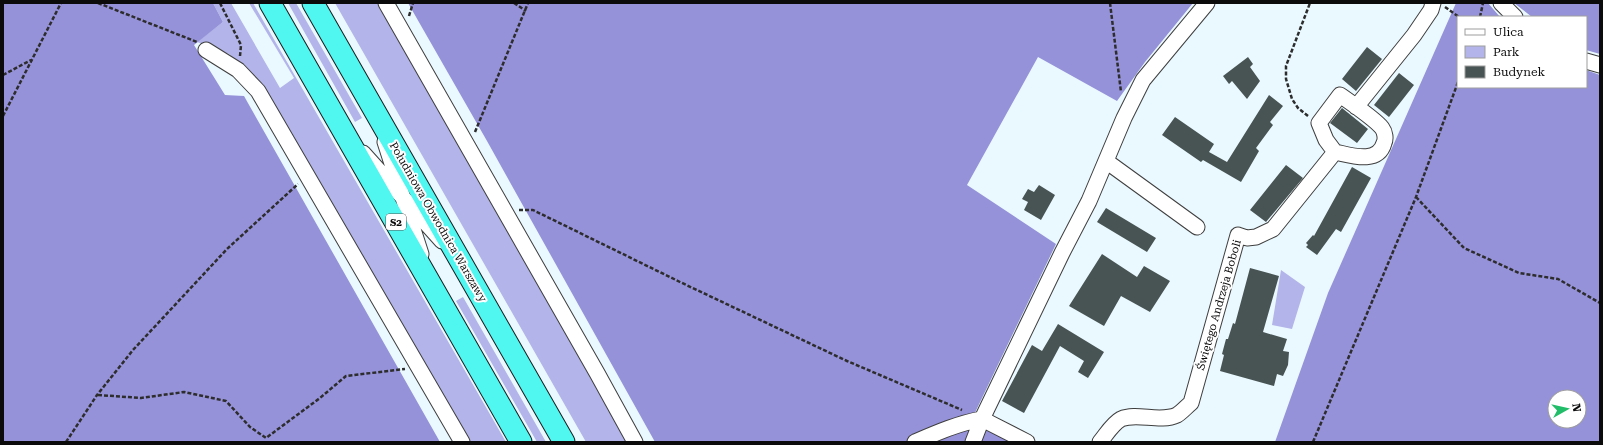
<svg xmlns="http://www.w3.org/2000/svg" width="1603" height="445" viewBox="0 0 1603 445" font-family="'Roboto Serif',serif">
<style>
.green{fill:#b3b4e9}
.forest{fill:#9692da;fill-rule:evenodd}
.building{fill:#485453}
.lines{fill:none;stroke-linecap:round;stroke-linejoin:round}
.minor-casing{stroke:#3e3e3e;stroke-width:17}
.highway-casing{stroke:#1c1c1c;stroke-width:23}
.path{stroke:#2d2d2d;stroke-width:2.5;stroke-dasharray:4 2;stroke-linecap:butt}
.minor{stroke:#fff;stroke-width:15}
.highway{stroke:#4ff7f0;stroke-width:21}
.labels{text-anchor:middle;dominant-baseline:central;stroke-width:4;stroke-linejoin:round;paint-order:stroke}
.shield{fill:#fff;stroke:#545454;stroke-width:1}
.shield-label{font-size:10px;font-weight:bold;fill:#0b0b0b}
.street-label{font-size:11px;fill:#0b0b0b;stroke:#fff}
</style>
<rect width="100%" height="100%" fill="#eaf9ff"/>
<!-- green -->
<path class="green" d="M213,3H231L280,88L294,78L249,3H253L506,442H469L319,180L263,87L229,54L197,42L223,22Z
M288,3H296L362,118L355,122Z
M335,3H382L629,442H586Z
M1281,270L1305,287L1292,329L1272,325Z
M463,297L546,442H537L456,301Z"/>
<!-- forest -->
<path class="forest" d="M3,3H213L223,22L194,45L225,95L244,96L440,442H3Z
M408,3H1193L1145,62L1117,101L1038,57L967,185L1056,244L970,423L1013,442H655L487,141Z
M1456,3H1488L1500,17H1458V87H1586V70L1600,75V442H1275L1328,293ZM1555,397H1579V421H1555Z
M1514,3H1600V54L1586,50V17H1532Z"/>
<!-- building -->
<path class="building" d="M1367,47L1382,59L1356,91L1342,79Z
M1248,57L1253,64L1250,67L1260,81L1247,99L1232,81L1229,84L1223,76Z
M1399,73L1414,85L1389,117L1374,105Z
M1269,95L1283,106L1270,122L1273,125L1256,148L1259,151L1241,182L1203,160L1201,162L1162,135L1175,117L1214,144L1209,152L1227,162Z
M1342,108L1368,129L1357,143L1330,123Z
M1286,165L1303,178L1266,222L1250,210Z
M1352,167L1371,178L1341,232L1336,229L1317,255L1306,247L1308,245L1306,243L1313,235L1314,236Z
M1039,185L1055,195L1041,220L1024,210L1028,202L1022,199L1028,189L1034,192Z
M1106,208L1156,238L1147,252L1097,222Z
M1102,254L1137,277L1144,266L1170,281L1150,312L1121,296L1104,326L1069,306Z
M1250,268L1279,276L1263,332L1287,339L1283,351L1289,352L1288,365L1283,376L1277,374L1274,386L1220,371L1224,355L1222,354L1226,339H1228L1233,323L1235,324Z
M1058,324L1104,352L1088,378L1078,372L1084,361L1060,346L1024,413L1002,401L1032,345L1042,351Z"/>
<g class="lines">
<defs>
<path id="minor" d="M386,3L597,373L635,442
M1501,3L1515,17
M206,50L238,70L258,91L462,442
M1586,61L1600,65
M1340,95C1350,102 1376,120 1382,128C1385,132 1386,139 1384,143C1378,165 1350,155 1335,152L1326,140L1319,123Z
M1356,107L1414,35L1431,10L1433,3
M385,142L421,254
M363,153L442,241
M1106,161L1197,227
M915,442C936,433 959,423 982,419L1062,253L1089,201L1124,118L1143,80L1207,3
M973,442L982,419L1027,442
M1100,442C1106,435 1112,424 1121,419C1137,412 1160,423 1177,415C1182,412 1187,406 1191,403L1238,235L1247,238L1256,237L1273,229L1335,152"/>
<path id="highway" d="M270,3L521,442
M313,3L564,442"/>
</defs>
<!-- minor casing -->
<use href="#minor" class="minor-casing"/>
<!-- highway casing -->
<use href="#highway" class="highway-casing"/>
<!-- path -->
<path class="path" d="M98,3L197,42
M220,3L241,45L240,56
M514,3L526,11
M1110,3L1121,92
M1445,7L1459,17
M409,16L413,3
M1480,17L1483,3
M3,75L31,60
M3,116L61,3
M1308,116L1298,108L1292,99L1286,79V66L1310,3
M475,132L528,3
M1416,197L1464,248L1519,273L1558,279L1600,303
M519,210H533L680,282L847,361L962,410
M98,395L141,398L184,392L226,401L250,427L266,438L320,398L346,376L405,369
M66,442L97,395L133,350L227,249L298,184
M1313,442L1416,197L1458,82"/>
<!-- minor -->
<use href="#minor" class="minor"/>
<!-- highway -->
<use href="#highway" class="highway"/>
</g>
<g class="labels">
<!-- shield labels -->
<rect class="shield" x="386" y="214" width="20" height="16" rx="3"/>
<g class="shield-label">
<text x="396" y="222">S2</text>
</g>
<!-- street labels -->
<g class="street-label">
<text transform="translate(438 222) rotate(60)">Południowa Obwodnica Warszawy</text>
<text transform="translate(1219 305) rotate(-74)">Świętego Andrzeja Boboli</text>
</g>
</g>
<!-- border -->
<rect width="1603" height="445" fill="none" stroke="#0b0b0b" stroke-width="8"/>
<!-- legend -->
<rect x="1457" y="16" width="130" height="72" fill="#ffffff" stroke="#9d9d9d"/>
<rect x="1465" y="29" width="20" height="6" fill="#ffffff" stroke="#9d9d9d"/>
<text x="1493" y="36" font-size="12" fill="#0b0b0b">Ulica</text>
<rect x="1465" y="46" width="20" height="12" fill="#b3b4e9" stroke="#9d9d9d"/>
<text x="1493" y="56" font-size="12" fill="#0b0b0b">Park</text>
<rect x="1465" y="66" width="20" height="12" fill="#485453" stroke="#9d9d9d"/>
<text x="1493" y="76" font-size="12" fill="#0b0b0b">Budynek</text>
<!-- north arrow -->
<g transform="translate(1567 409) rotate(82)"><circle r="19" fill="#ffffff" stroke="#9d9d9d"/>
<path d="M0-3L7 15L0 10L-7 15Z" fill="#21bd68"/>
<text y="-6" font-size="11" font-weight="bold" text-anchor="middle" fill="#0b0b0b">N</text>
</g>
</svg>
